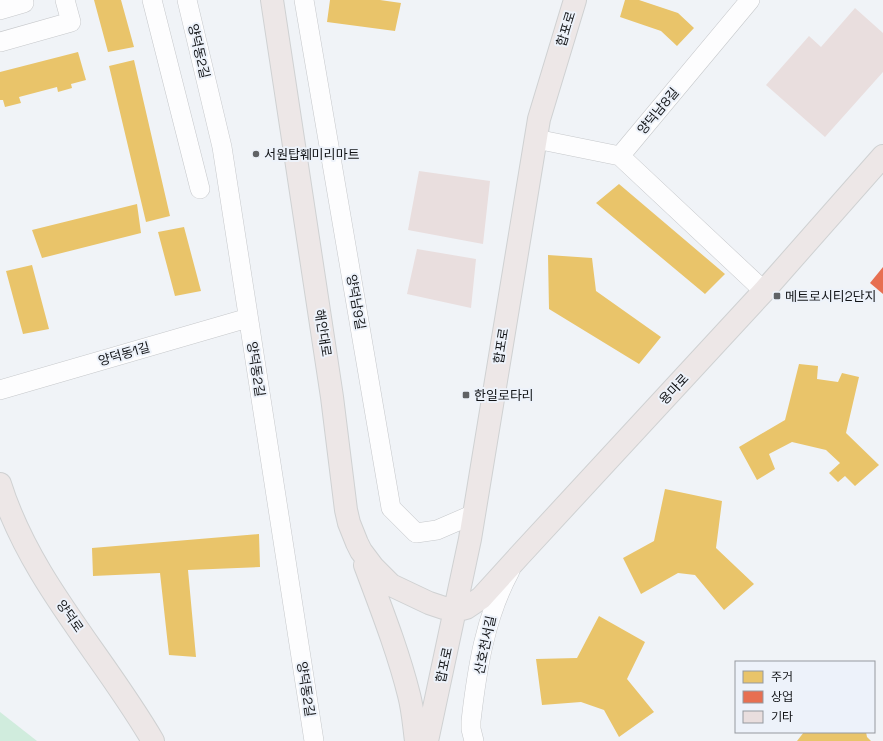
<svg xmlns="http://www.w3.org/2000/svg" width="883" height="741" viewBox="0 0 883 741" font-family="'Space Grotesk','Noto Sans KR',sans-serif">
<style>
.green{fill:#d0ecdd}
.homes{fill:#e9c46a}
.shops{fill:#e76f51}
.building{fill:#e9dede}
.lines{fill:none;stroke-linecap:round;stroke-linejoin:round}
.minor-casing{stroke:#c6c8cb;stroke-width:20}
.major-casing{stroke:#cfd1d2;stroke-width:24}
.minor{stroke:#fdfdfe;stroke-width:19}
.major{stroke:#ede7e7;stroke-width:22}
.poi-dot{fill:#606265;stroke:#edf2fa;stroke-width:1.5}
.labels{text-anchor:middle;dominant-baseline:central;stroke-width:4;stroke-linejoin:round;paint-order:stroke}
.street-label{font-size:13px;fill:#121417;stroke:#edf2fa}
.poi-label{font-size:13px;fill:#121417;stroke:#edf2fa;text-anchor:start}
</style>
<rect width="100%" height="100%" fill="#f0f3f7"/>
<!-- green -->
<path class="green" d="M0,712L37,741H0Z"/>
<!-- homes -->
<path class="homes" d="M94,0H121L134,47L108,52Z
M330,0H380L401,3L395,31L327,22Z
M625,0H639L678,13L694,28L677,46L661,31L620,17Z
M78,52L86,80L71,84L72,88L58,92L57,87L19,97L21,103L5,107L3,100H0V72Z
M134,60L170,216L146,222L109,66Z
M619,184L725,274L705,294L596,203Z
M137,204L141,233L42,258L32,230Z
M184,227L201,291L175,296L158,232Z
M548,255L592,258L596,291L661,337L639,364L549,309Z
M32,265L49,329L23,334L6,271Z
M799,364L818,366L817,379L838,382L842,373L859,377L846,433L879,465L855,486L845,476L838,482L829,473L840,463L826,450L792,442L769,454L775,469L757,480L739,447L785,420Z
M665,489L722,501L716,548L754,584L724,610L695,575L678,573L641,594L623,558L654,541Z
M259,534L260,567L188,570L196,657L169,655L160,573L93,576L92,548Z
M599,616L645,642L627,679L654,712L619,737L604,710L581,702L542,705L536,659L577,658Z
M804,732H866L867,737L871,741H797Z"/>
<!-- shops -->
<path class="shops" d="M883,267V294L870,283Z"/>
<!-- building -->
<path class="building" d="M855,8L883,33V72L825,137L766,85L809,36L821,47Z
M419,171L490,181L483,244L408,230Z
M417,249L476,259L471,308L407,294Z"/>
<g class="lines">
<defs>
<path id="minor" d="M152,0L200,189
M187,0L222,147L314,741
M304,0L391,508L416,533L437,530L474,514
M0,10L24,3
M0,42L71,22L65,0
M536,139L620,156
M620,156L750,0
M620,156L764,291
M0,390L248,318
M474,741L471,729V721C477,669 485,617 510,571"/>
<path id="major" d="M272,0L332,397L346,510L349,523L357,543L361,551L373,567L391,585L429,603L444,608L455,611L466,608L481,598L520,555L764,291L883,156
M0,484C30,580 103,655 153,741
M365,565C381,608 398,651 409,695C413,710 414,726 416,741
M427,741L470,539L539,119L575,0"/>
</defs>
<!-- minor casing -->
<use href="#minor" class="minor-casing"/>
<!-- major casing -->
<use href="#major" class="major-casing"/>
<!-- minor -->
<use href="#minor" class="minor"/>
<!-- major -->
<use href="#major" class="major"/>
</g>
<!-- markers -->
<g class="poi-dot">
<circle cx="256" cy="154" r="4"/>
<rect x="773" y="292" width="8" height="8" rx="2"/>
<rect x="462" y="391" width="8" height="8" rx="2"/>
</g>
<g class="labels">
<!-- street labels -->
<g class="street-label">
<text transform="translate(566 29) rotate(-73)">합포로</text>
<text transform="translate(199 51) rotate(77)">양덕동2길</text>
<text transform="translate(658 111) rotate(-50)">양덕남8길</text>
<text transform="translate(356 302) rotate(80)">양덕남9길</text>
<text transform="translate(323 333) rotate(81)">해안대로</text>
<text transform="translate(501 346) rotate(-81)">합포로</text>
<text transform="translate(124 354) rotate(-16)">양덕동1길</text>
<text transform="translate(256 369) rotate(81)">양덕동2길</text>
<text transform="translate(674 389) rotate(-47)">용마로</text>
<text transform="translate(70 616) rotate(55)">양덕로</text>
<text transform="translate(485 645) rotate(-78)">산호천서길</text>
<text transform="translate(444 665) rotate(-78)">합포로</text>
<text transform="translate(306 689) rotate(81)">양덕동2길</text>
</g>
<!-- poi labels -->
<g class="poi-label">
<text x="264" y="154">서원탑훼미리마트</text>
<text x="785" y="296">메트로시티2단지</text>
<text x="474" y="395">한일로타리</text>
</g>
</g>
<!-- legend -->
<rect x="735" y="661" width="140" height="72" fill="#edf2fa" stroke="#95999f"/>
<rect x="743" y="671" width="20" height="12" fill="#e9c46a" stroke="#95999f"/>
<text x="771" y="681" font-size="12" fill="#121417">주거</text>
<rect x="743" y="691" width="20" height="12" fill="#e76f51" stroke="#95999f"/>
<text x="771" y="701" font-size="12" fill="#121417">상업</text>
<rect x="743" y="711" width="20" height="12" fill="#e9dede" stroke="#95999f"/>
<text x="771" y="721" font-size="12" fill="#121417">기타</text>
</svg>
